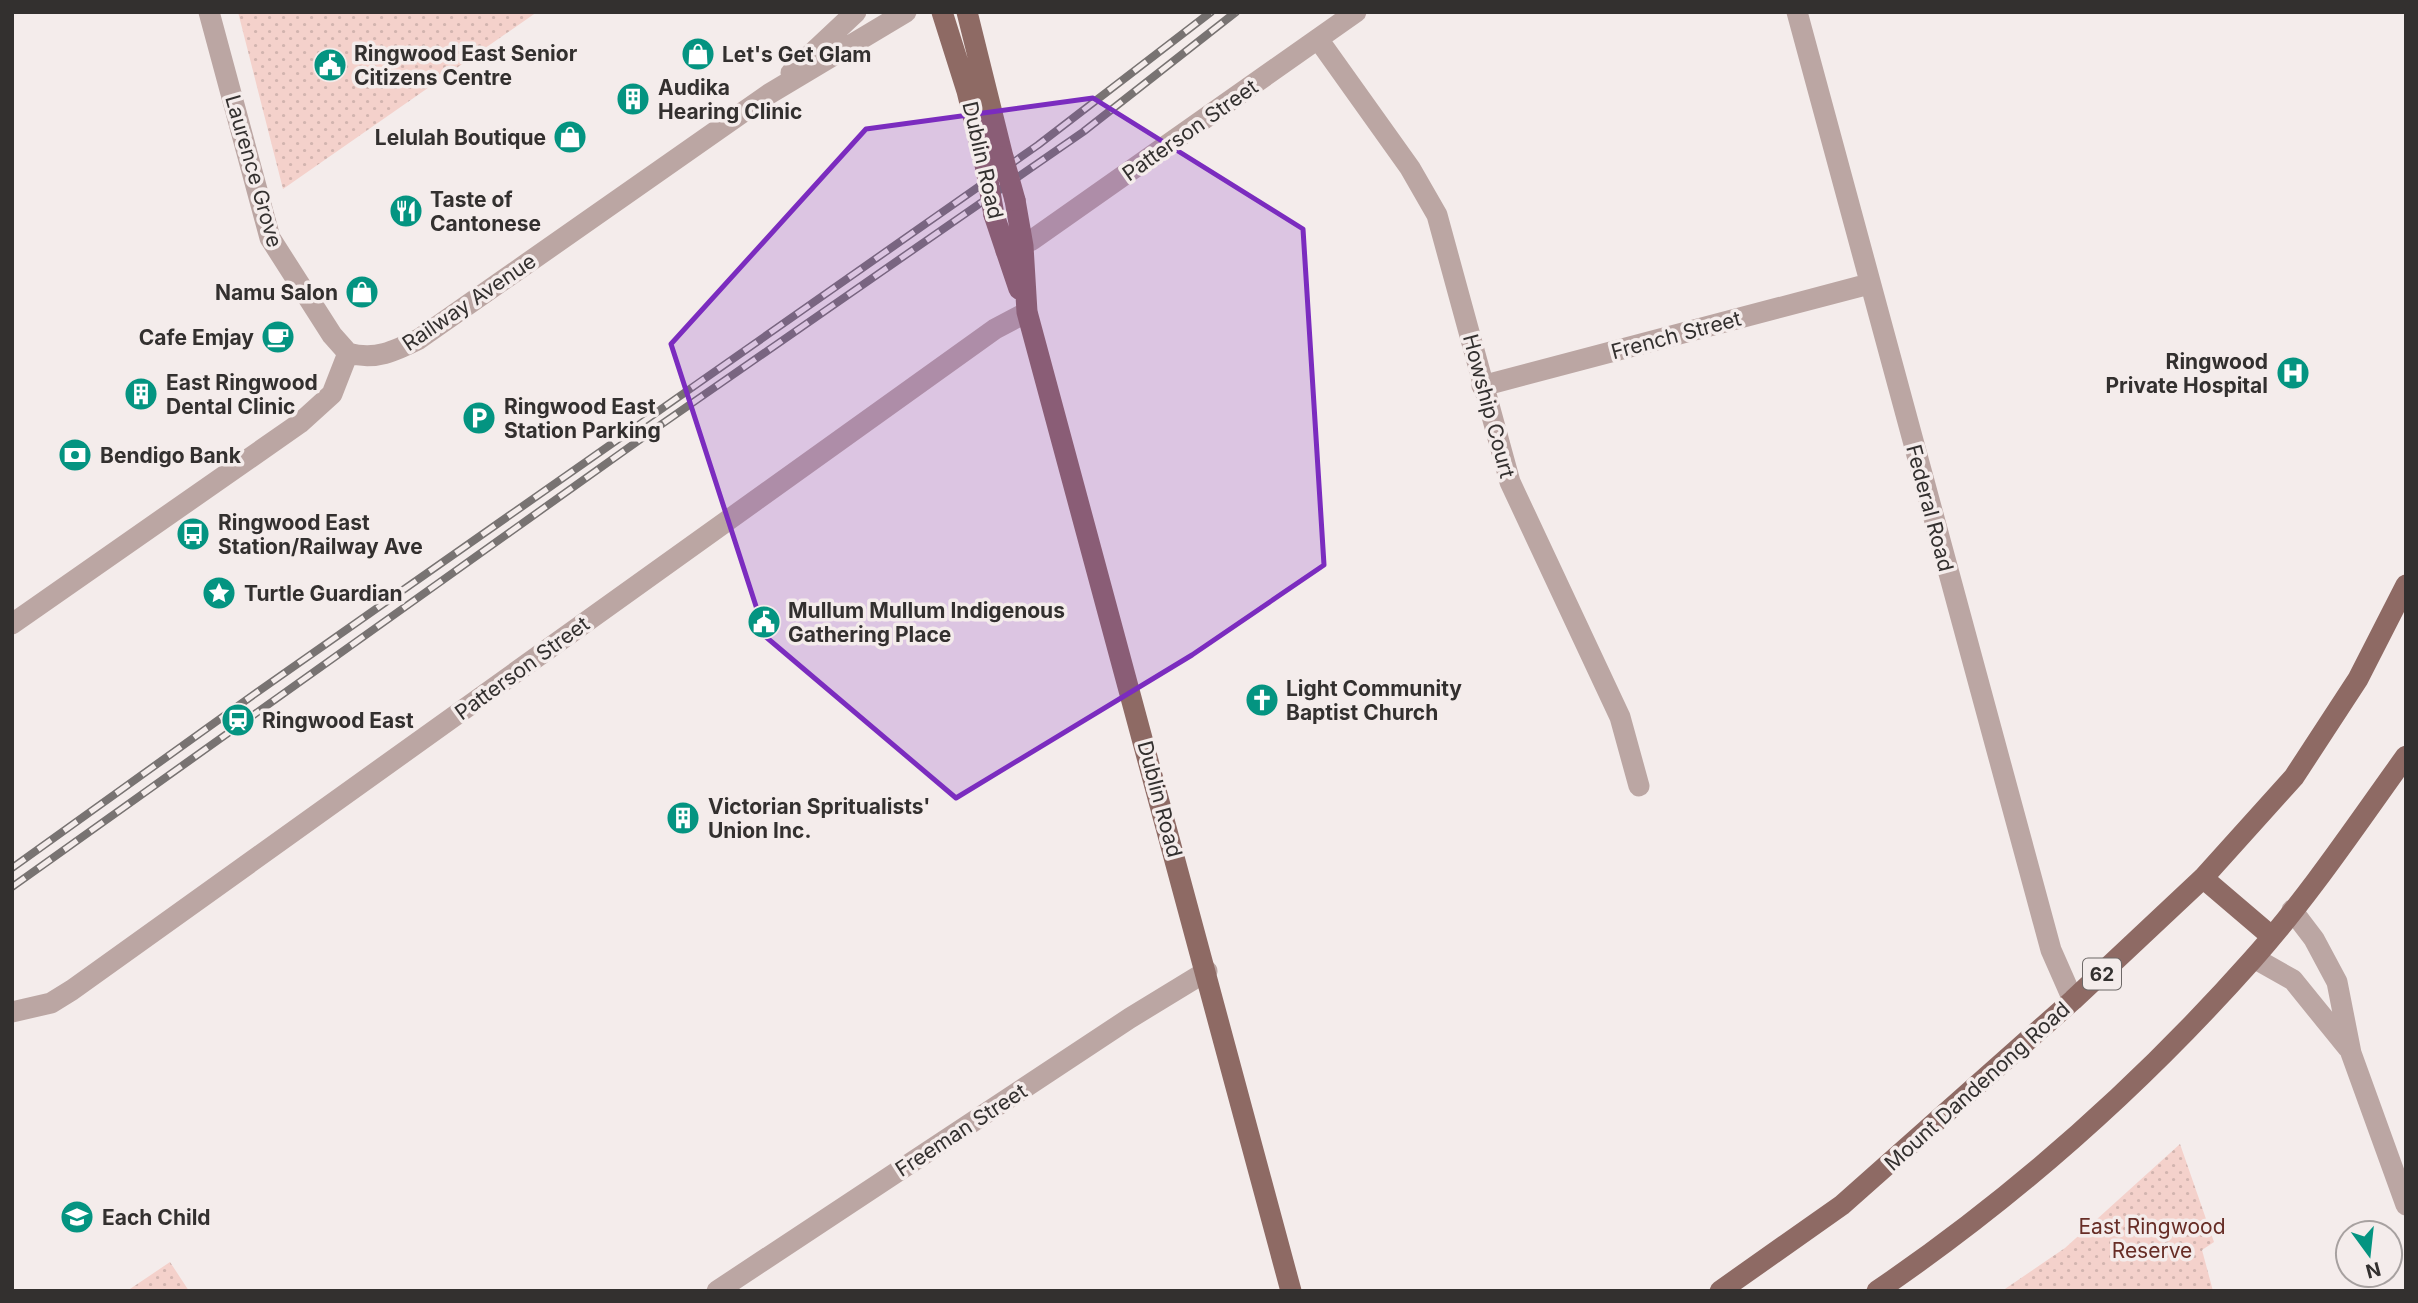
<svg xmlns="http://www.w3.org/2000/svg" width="2418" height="1303" viewBox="0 0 2418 1303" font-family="Inter,sans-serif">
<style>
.park{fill:url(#park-dots)}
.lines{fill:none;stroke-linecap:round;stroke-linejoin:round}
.minor{stroke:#bba6a3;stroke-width:21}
.major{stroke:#8e6a64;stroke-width:21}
.rail-casing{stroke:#787372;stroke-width:8}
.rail{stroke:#f4eceb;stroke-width:5;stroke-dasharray:16;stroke-linecap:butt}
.major-bridge{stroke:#8e6a64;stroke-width:21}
.marked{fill:#7b2cbf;fill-opacity:0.2;stroke:#7b2cbf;stroke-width:5;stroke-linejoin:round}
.labels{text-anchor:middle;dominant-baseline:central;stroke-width:7;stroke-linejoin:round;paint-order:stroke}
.shield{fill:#f4eceb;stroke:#6d6867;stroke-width:2}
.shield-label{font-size:19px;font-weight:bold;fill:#33302f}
.poi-label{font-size:21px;font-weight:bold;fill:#33302f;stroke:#f4eceb;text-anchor:start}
.street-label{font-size:21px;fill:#33302f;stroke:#f4eceb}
.park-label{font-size:21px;fill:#672d26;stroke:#f4eceb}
</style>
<defs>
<pattern id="park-dots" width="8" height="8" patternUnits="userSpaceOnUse" patternTransform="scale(1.75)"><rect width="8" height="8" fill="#f4d1cb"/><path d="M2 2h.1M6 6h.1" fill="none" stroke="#d2b4af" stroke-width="1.8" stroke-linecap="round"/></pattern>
</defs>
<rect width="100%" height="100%" fill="#f4eceb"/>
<!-- park -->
<path class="park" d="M238,12H537L283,189Z
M2180,1144L2214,1242L2202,1250L2213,1291H2002L2065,1248Z
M170,1262L189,1291H127Z"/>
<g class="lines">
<!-- minor -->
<path class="minor" d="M209,12L270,238L332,335L348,353
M1797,12L2051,950L2073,1000
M1318,39L1410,168L1437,215L1510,482L1620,717L1639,786
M791,73L856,12
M1006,251L1032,240L1356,12
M348,353C375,361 395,351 419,339L769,94L906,12
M1482,386L1869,284
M12,624L300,423L332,394L348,353
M2292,910L2314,939L2337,982L2351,1053L2406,1205
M2254,958L2293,980L2348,1048
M12,1012L51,1003L72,990L995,329L1027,312
M717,1291L1130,1018L1207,971"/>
<!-- major -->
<path class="major" d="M942,12L967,91L986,169
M967,12L1003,157
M1015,200L1023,246L1027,312L1291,1291
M994,215L1019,289
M2203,878L2271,936
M1720,1291L1842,1205L2073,1000L2203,878L2294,777L2358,679L2406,585
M1877,1291C2015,1197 2142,1084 2253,959C2309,896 2357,824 2406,756"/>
<defs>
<path id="rail" d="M12,868L256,693L1038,145L1211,12
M12,887L659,426L1083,132L1236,12"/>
</defs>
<!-- rail casing -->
<use href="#rail" class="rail-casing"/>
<!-- rail -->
<use href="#rail" class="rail"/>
<!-- major-bridge -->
<path class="major-bridge" d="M1003,157L1015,200
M986,169L994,215"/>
</g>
<!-- marked area -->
<path class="marked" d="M1093,98L1303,229L1324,565L1192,655L956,798L766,637L671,344L866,129Z"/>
<!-- icons -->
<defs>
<symbol id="shop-disc" viewBox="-11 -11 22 22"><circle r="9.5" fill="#049481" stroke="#f4eceb"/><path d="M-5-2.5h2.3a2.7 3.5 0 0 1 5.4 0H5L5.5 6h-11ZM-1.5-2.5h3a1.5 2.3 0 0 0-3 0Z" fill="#fff"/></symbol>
<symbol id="civic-disc" viewBox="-11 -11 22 22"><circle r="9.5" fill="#049481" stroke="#f4eceb"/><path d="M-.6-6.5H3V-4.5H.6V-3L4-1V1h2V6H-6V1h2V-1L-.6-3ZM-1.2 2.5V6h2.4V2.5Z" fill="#fff"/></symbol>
<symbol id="building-disc" viewBox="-11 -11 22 22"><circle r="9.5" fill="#049481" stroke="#f4eceb"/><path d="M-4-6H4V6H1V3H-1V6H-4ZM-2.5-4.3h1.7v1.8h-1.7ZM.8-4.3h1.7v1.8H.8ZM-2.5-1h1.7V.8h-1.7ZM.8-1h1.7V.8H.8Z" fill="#fff"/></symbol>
<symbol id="restaurant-disc" viewBox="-11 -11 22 22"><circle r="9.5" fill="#049481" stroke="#f4eceb"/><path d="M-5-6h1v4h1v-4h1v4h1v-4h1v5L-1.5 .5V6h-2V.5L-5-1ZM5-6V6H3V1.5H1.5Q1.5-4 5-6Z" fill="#fff"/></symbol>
<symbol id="cafe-disc" viewBox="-11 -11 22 22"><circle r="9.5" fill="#049481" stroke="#f4eceb"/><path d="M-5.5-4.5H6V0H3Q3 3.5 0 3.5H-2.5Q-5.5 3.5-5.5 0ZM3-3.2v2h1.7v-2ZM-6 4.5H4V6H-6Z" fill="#fff"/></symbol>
<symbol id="hospital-disc" viewBox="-11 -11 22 22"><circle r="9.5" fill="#049481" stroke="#f4eceb"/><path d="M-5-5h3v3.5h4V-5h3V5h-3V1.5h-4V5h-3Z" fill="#fff"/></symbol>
<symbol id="parking-disc" viewBox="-11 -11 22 22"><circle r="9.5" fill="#049481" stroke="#f4eceb"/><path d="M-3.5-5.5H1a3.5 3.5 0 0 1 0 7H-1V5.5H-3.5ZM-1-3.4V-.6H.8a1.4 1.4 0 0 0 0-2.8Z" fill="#fff"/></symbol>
<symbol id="bank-disc" viewBox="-11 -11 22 22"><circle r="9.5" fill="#049481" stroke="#f4eceb"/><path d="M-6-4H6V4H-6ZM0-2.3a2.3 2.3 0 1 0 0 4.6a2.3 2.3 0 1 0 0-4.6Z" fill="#fff"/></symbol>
<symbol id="bus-disc" viewBox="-11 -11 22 22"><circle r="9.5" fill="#049481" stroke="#f4eceb"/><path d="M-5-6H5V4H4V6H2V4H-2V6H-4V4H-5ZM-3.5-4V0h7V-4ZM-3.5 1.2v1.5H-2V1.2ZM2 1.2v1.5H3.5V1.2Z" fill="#fff"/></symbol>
<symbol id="sight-disc" viewBox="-11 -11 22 22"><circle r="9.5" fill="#049481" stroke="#f4eceb"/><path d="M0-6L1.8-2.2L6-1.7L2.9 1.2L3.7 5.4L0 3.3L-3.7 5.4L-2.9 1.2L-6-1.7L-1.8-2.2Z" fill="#fff"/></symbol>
<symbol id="church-disc" viewBox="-11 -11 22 22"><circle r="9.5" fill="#049481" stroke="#f4eceb"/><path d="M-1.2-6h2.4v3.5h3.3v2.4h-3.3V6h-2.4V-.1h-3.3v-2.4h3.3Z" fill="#fff"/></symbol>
<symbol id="station-disc" viewBox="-11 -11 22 22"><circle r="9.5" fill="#049481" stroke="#f4eceb"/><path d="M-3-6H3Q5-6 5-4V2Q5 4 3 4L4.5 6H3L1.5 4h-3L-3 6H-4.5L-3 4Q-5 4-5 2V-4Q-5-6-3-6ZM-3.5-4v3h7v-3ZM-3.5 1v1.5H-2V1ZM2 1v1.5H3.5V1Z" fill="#fff"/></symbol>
<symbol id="school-disc" viewBox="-11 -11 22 22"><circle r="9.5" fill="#049481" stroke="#f4eceb"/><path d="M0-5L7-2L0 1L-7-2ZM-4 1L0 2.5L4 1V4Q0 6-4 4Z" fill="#fff"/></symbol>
</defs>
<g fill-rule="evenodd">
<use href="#shop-disc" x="679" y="35" width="38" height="38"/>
<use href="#civic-disc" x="311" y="46" width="38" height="38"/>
<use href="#building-disc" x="614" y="80" width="38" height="38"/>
<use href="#shop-disc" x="551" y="118" width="38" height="38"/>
<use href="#restaurant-disc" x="387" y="192" width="38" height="38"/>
<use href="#shop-disc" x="343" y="273" width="38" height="38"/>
<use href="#cafe-disc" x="259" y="318" width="38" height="38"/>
<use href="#hospital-disc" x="2274" y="354" width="38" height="38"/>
<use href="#building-disc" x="122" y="375" width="38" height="38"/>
<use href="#parking-disc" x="460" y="399" width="38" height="38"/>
<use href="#bank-disc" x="56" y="436" width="38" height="38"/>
<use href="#bus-disc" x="174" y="515" width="38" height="38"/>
<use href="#sight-disc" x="200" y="574" width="38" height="38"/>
<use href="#civic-disc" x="745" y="603" width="38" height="38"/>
<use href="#church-disc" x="1243" y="681" width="38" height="38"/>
<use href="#station-disc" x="219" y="701" width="38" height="38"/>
<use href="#building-disc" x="664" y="799" width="38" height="38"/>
<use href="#school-disc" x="58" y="1198" width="38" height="38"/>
</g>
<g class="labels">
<!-- shield labels -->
<rect class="shield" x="2083" y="958.5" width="38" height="31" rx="5"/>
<g class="shield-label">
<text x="2102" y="974">62</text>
</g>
<!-- poi labels -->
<g class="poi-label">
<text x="354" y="53">Ringwood East Senior<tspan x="354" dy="24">Citizens Centre</tspan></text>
<text x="722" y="54">Let's Get Glam</text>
<text x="658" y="87">Audika<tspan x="658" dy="24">Hearing Clinic</tspan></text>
<text x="546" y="137" text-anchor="end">Lelulah Boutique</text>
<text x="430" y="199">Taste of<tspan x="430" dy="24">Cantonese</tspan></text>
<text x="338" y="292" text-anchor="end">Namu Salon</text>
<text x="254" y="337" text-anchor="end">Cafe Emjay</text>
<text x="2268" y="361" text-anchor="end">Ringwood<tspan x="2268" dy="24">Private Hospital</tspan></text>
<text x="166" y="382">East Ringwood<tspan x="166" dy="24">Dental Clinic</tspan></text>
<text x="504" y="406">Ringwood East<tspan x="504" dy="24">Station Parking</tspan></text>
<text x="100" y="455">Bendigo Bank</text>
<text x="218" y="522">Ringwood East<tspan x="218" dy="24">Station/Railway Ave</tspan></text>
<text x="244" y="593">Turtle Guardian</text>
<text x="788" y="610">Mullum Mullum Indigenous<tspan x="788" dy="24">Gathering Place</tspan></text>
<text x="1286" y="688">Light Community<tspan x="1286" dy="24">Baptist Church</tspan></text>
<text x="262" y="720">Ringwood East</text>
<text x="708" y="806">Victorian Spritualists'<tspan x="708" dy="24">Union Inc.</tspan></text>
<text x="102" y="1217">Each Child</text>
</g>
<!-- street labels -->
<g class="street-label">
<text transform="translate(1190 130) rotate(-35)">Patterson Street</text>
<text transform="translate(983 160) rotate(77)">Dublin Road</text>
<text transform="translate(254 171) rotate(74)">Laurence Grove</text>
<text transform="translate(469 302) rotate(-34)">Railway Avenue</text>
<text transform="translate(1676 335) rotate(-15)">French Street</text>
<text transform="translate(1489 406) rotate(75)">Howship Court</text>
<text transform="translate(1930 508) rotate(75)">Federal Road</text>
<text transform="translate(522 668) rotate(-36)">Patterson Street</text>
<text transform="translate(1160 799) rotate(75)">Dublin Road</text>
<text transform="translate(1977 1086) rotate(-42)">Mount Dandenong Road</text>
<text transform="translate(961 1130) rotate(-33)">Freeman Street</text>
</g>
<!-- park labels -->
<g class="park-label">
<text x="2152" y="1226">East Ringwood<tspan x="2152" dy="24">Reserve</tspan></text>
</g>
</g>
<!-- border -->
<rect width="2418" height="1303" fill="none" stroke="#33302f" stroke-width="28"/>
<!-- north arrow -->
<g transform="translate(2369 1254) rotate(165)"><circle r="33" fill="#f4eceb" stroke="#a7a1a0" stroke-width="2"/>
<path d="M0-5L12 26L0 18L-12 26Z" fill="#049481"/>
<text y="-10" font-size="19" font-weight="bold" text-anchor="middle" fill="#33302f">N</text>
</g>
</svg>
